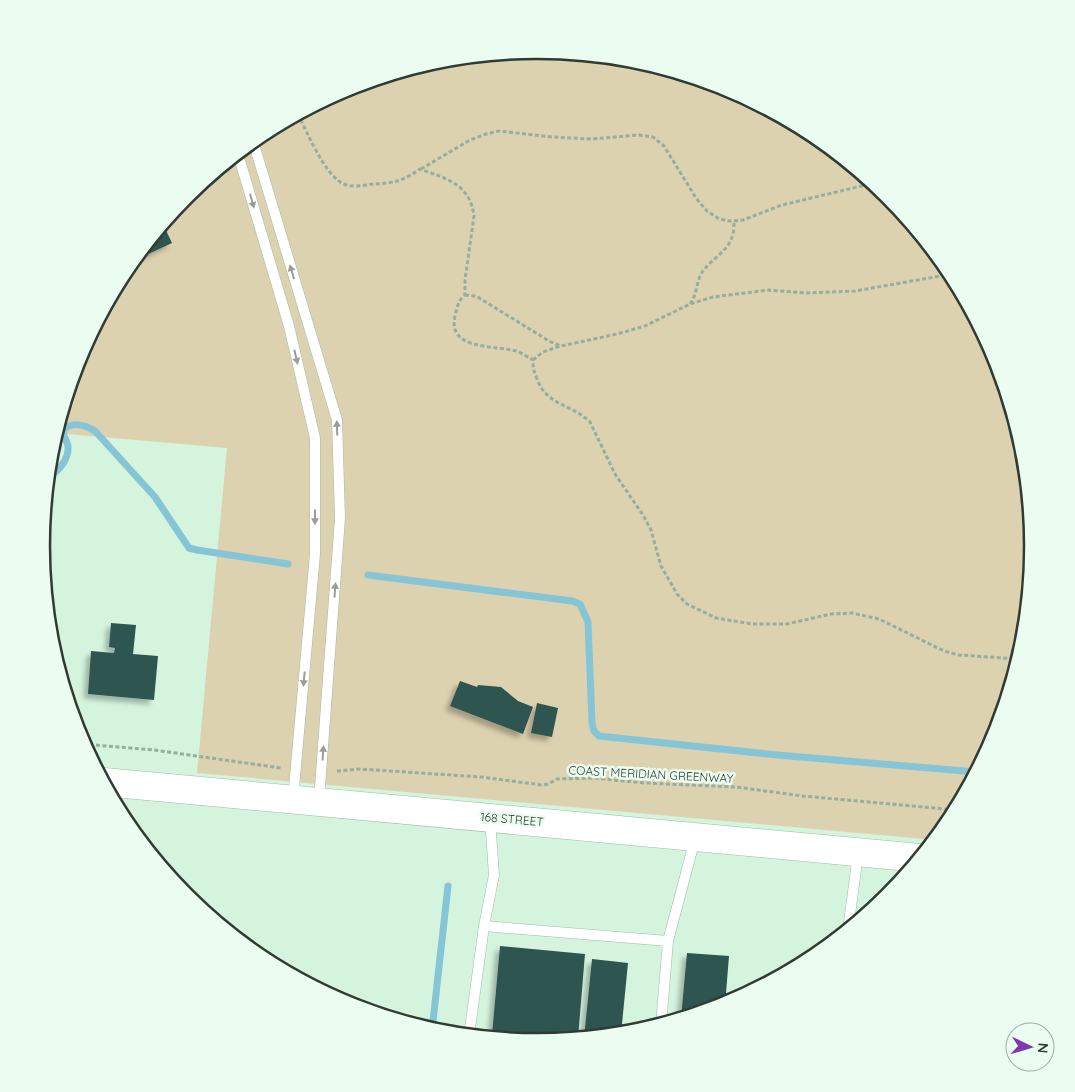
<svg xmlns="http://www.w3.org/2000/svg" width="1075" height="1092" viewBox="0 0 1075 1092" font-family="Quicksand,sans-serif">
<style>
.green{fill:#ddd2af}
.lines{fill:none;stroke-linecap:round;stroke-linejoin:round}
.stream{stroke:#86c5d5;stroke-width:7}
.building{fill:#2f544f;filter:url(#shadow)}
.lane-casing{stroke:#9ebca7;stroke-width:11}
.secondary-casing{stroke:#9ebca7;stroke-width:29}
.path{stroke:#96ae9d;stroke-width:3;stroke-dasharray:4 2.5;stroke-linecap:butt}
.lane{stroke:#fff;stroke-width:10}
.secondary{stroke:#fff;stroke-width:28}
.oneway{fill:#989e99}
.labels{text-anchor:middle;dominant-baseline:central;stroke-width:5;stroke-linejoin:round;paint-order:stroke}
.street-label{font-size:12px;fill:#303c33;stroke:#ebfdf0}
.rim{fill:none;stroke:#303c33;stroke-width:2.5}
</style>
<defs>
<filter id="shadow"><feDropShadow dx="-4.5" dy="4.5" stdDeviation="2.5" flood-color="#0004"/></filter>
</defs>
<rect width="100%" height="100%" fill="#d5f4de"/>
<!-- green -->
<path class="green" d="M538,50L635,59L728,88L813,134L889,195L950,271L996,356L1024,449L1034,546L1024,643L996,736L950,822L935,840L197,773L227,448L56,433L79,356L125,270L187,195L262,133L348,87L441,59Z"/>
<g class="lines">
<!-- stream -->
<path class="stream" d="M48,476C59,472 69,459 68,446C67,440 63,437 63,430C72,421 85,425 95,431L155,497L189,548L197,550L288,564
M368,575L572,601L580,604L588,622L592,723L594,731L599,736L777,755L976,772
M432,1030L448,886"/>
</g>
<!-- building -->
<path class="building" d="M163,224L172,243L131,262Z
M111,623L136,625L133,654L158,656L154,700L88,694L91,651L114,653L115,648L109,647Z
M460,681L477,687L478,685L501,687L518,701L533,707L523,734L450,706Z
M537,703L558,708L552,737L531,733Z
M500,946L585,954L578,1038L537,1042L474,1036V1034L492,1035Z
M687,953L729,956L726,993L732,994L731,1003L681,1018Z
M592,959L628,963L621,1034L584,1038Z"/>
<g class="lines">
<defs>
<path id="lane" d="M253,141L337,420L340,518L319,800
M236,155L241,164L289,326L315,438V554L293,799
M484,926L668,941L695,839
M848,930L858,854
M661,1025L668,941
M469,1036L484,926L494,875L490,818"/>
<path id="secondary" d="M104,782L920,858"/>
</defs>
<!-- lane casing -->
<use href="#lane" class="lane-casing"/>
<!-- secondary casing -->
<use href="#secondary" class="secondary-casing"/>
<!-- path -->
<path class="path" d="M298,114C307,132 325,176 344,184C353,188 365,185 374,184C395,183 403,181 420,169C447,179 470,184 474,216L465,280V295C458,300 457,308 455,316C447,350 493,345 516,351C522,353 528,357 533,360C533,368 534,372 537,379C547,406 572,404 590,422L615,474L643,515L651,530L661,566L677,594L687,604L716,618L752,624H787L831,614L852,613L879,619L944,651L959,655L1019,659
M421,169L470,140L486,134L499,131L552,137L591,139L639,135L653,137L664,146L696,198L707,211L719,219L730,221L743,220L782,205L874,183
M465,295L476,296L549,341L561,346L617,334L645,326L690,304L713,297L769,290L805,293L855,291L952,274
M690,304C697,295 696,284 701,274C709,260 727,253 732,237C734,232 734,226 734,221
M533,360L543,352L560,346
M83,744L154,750L281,768
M337,771L360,769L481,777L542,785L548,784L557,779L594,778L644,783L736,787L803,796L956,810"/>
<!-- lane -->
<use href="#lane" class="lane"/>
<!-- secondary -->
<use href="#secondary" class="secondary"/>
</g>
<!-- one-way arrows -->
<defs><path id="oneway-solid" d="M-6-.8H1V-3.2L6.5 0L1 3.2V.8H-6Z" transform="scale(1.25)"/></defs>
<g class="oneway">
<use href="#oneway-solid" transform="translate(252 201) rotate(74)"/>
<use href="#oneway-solid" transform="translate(292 272) rotate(-107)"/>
<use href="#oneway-solid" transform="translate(296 357) rotate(77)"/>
<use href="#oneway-solid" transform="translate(337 428) rotate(-92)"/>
<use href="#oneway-solid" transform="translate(315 517) rotate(90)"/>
<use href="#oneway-solid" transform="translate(335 590) rotate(-86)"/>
<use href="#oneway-solid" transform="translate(304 679) rotate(95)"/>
<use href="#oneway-solid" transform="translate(323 753) rotate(-86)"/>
</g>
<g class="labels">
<!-- street labels -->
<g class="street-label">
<text transform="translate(651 774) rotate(3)">COAST MERIDIAN GREENWAY</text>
<text transform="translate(512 819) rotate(5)">168 STREET</text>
</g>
</g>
<!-- crop -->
<path d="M0 0H1075V1092H0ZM50 546a487 487 0 1 1 974 0a487 487 0 1 1-974 0Z" fill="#ebfdf0" fill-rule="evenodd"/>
<path class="rim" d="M50 546a487 487 0 1 1 974 0a487 487 0 1 1-974 0Z"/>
<!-- north arrow -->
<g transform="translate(1030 1047) rotate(95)"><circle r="24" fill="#ebfdf0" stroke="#a0b0a4"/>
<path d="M0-4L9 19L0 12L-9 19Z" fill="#7d3aaf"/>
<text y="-8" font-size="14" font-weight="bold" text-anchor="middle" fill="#303c33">N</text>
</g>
</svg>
